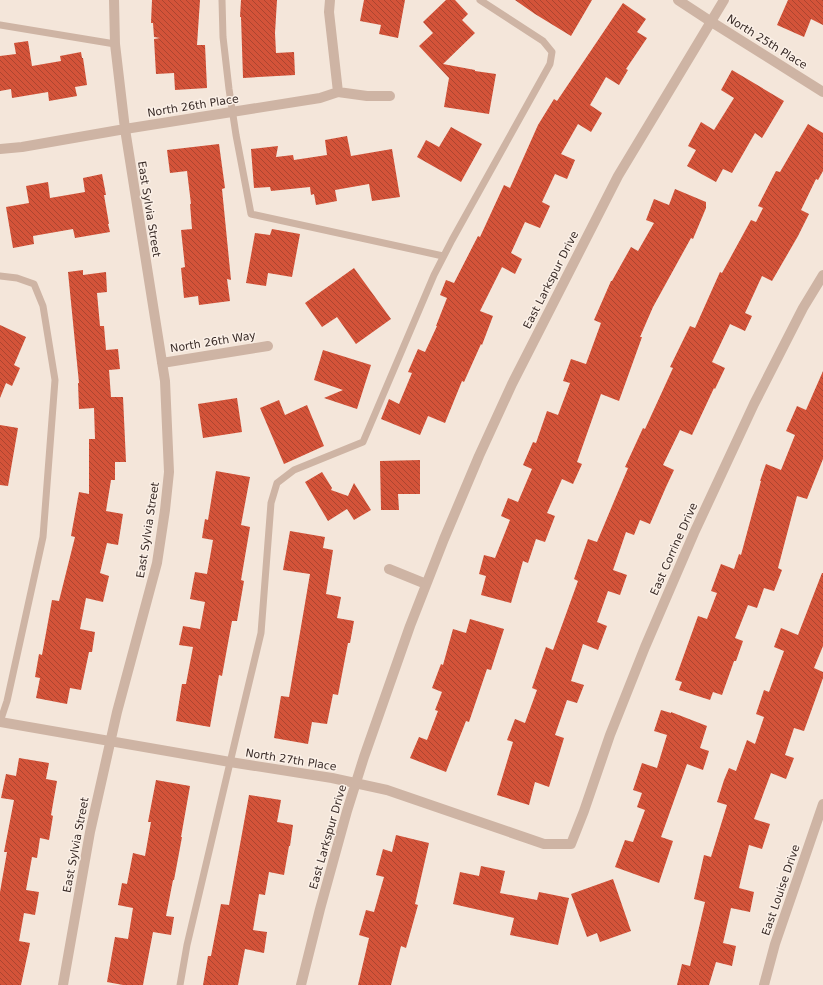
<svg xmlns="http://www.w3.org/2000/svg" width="823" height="985" viewBox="0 0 823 985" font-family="'DejaVu Sans',sans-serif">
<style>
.building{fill:url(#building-back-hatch)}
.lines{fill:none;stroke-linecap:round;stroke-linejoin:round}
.service{stroke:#ceb4a4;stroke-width:7}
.minor{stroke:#ceb4a4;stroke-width:10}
.labels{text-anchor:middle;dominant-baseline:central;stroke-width:3;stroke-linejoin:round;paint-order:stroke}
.street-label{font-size:11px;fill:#392b27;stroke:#fbf0e7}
</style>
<defs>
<pattern id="building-back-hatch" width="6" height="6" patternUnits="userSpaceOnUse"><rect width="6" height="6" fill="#d35339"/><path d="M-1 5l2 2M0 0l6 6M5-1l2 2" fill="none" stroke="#ac4530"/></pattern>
</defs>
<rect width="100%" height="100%" fill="#f4e6da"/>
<!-- building -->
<path class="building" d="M152,0H200L197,45H205L207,88L175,90L174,73L156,74L154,39L160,38L154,37L153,23H151Z
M241,0H277L275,33L276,53L294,52L295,75L243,78L241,17H240Z
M364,0H405L398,38L379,34L381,25L360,21Z
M446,0H455L468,14L462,20L475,33L443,64L475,70V71L496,74L489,114L444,107L449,78L419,46L433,33L423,22Z
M515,0H592L571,36L535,14Z
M788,0H823V25L811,19L804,37L777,25Z
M623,3L646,19L637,32L647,38L626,69L628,70L619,85L606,77L590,105L602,113L591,132L578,124L561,154L575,160L567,179L555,174L542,202L550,206L540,228L525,222L511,253L522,259L515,274L502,267L480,311L493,316L482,345L481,344L464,382L462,381L445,423L428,416L420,435L381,419L389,399L399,404L412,373L408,372L418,349L425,352L437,326H436L447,298L440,295L446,280L454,283L478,236L480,237L504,185L510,188L538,125L554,99L557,101Z
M28,41L32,66L61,61L60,56L81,52L82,58H83L87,85L75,87L77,96L49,101L48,92L12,98L11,89L0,91V56L16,54L14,43Z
M732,70L784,101L762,138L755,133L732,173L723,169L716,182L687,166L696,150L688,146L701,122L714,130L734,98L721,90Z
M808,124L823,133V171L818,180L816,179L801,210L809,214L798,236L772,281L762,276L745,313L752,316L745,331L730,324L712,362L725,368L715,389L714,388L692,435L680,430L663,465L674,470L666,487L650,524L640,520L634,535L626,532L613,570L627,575L620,595L608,591L597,622L607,626L598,650L583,644L571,681L584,685L577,703L567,700L555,735L564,738L549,787L535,782L529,805L497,795L513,742L507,740L515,719L525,723L537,690L532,688L546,647L553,650L578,581L574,579L588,539L597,542L628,468L625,467L643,428L645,429L673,368L670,367L690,326L695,328L720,272L722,273L751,220L756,222L763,208L758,206L776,171L780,172Z
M451,127L482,144L461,182L417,157L426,140L439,147Z
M347,136L351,156L392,149L400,197L372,201L369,184L335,190L337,201L316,205L314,194L311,195L310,187L271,191L270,187L254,188L251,149L278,146L276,157L293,155L294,160L327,155L325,140Z
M219,144L225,188L222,189L231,280L227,279L230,301L199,305L198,296L184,298L181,268L185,267L181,230L192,229L190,204H191L187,171L170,173L167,150Z
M102,174L106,195H104L109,224H108L110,232L75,238L73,229L33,236L34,244L13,248L6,207L29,203L26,186L48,182L50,198L85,192L83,178Z
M675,189L706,202V208L693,239L691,238L653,307L640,337H642L619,401L601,394L577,462L582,464L573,484L562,479L547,513L555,516L545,542L536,539L528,563L523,561L511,603L481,595L486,576L479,574L484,555L495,558L510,520L501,516L508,498L518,502L532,469L523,465L533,442L536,443L547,411L558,415L570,383L563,381L571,359L586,364L601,323L594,320L611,281H612L631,247L638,251L654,223L646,220L654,199L669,205Z
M272,229L300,234L292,277L268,273L266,286L246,283L255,233L270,235Z
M354,268L391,319L356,344L337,317L322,327L305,303Z
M83,270V275L106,272L107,292L97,293L100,326H104L106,350L118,349L120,369L109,370L111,397H123L126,462H115V480H111L106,511L123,514L118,545L107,543L100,573L109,576L103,602L86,598L80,629L95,632L92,652H89L81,690L70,688L67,704L36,698L40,678L35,677L39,654L42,655L52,600L59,601L75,537L71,536L79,492L89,494V439H95L94,408L79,409L78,383H79L68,272Z
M0,325L26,337L14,365L20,368L12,386L6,383L0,398Z
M323,350L371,365L357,409L324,398L343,390L314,380Z
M823,371V459L807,499L797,496L778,568L782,570L774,591L764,588L757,608L748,605L735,638L743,641L736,661H734L722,695L713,692L710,700L679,690L682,682L675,680L698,616L707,619L717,593L711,591L721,564L734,569L739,554L741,555L761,481H760L766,464L781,470L795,435L786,431L797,406L806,410Z
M237,398L242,432L203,438L198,404Z
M279,400L285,415L307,405L324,446L284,464L260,408Z
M0,425L18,428L8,486L0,485Z
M420,460V494H398L399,510H381L380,461Z
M216,471L250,477L241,525L250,527L241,580L244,581L237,621H232L222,676L219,675L210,727L176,721L182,684H186L193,647L179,645L183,626L200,629L205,602L190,599L195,572L207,574L213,540L202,538L205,519L208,520Z
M322,472L332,488L331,490L348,496L354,483L371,510L354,520L347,509L328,521L305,482Z
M290,531L325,537L323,548L333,550L326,594L341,597L337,618L354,621L350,643H348L338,695L333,694L327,724L312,722L308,744L274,738L281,696L289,697L310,574L283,570Z
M822,573H823V646L814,668L823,672V678L804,731L794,728L785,755L794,758L786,779L771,773L754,819L770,824L762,849L749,845L739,888L754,892L750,912L731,908L723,943L736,946L732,966L716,962L709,985H677L682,964L690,966L705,902L694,899L704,855L711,857L727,805L717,802L724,780L729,768L736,771L747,740L755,744L764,717L756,714L764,690L769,692L784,651L774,647L781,628L798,635Z
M470,619L504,629L491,670L487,669L469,722L466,721L446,772L410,758L419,737L427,740L438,711L435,710L442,692L432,688L441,664L443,665L453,629L466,633Z
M661,710L671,713V712L707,726L700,748L709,751L703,770L687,764L661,837L673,841L659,883L615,867L625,840L633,842L645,810L637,807L642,793L633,790L642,763L657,768L667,735L654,731Z
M19,758L49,763L46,779L57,781L51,815L53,816L49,840L40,838L37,858L32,857L26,890L39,892L35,915L24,913L19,941L30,943L21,985H0V892L7,852H4L14,800L1,798L6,774L16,776Z
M156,780L190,786L181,837H182L174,880H173L166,916L174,917L171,935L153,932L143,985H123L107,982L115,937L128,939L133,908L118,905L122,883L127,884L133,853L145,856L151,822H148Z
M249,795L281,800L277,822L293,825L290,846H289L284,875L269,872L265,895L259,894L253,930L267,932L264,953L245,949L238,985H203L208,956H211L221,904L229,905Z
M396,835L429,843L415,904L418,905L406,948L401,946L391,985H358L369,938L359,935L366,910L374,912L384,877L376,875L383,849L392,852Z
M481,866L505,871L500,893L537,900L539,892L569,898L558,945L510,935L514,918L453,904L460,872L479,876Z
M613,879L631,931L600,942L597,933L587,937L571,894Z"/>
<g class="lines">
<!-- service -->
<path class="service" d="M222,0L223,37L229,89L236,135L251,214L443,256
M0,25L115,44
M0,276L17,278L34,284L43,306L55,380L43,537L7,701L0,722
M180,985L187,945L237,733L261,633L271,503L277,483L294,470L363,442L434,275L452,240L550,64L552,52L543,41L480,0"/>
<!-- minor -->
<path class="minor" d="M330,0L329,12L338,92
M678,0L710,21L823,92
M0,149L22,147L125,129L320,98L338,92L367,96H390
M162,363L268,346
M389,569L426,584
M0,722L230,762L332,778L387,790L544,844H571L584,811L610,735L645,647L694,533L754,404L803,308L823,275
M63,985L90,832L117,712L157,563L165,510L169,472L165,381L125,129L115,44L114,0
M301,985L320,909L347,811L364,757L410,626L444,539L479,456L512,384L618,176L724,0
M764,985L775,944L823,804"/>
</g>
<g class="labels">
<!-- street labels -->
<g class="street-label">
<text transform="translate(767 42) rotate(32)">North 25th Place</text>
<text transform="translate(193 106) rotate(-9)">North 26th Place</text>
<text transform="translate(149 209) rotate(81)">East Sylvia Street</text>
<text transform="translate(551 280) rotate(-63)">East Larkspur Drive</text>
<text transform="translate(213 342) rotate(-9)">North 26th Way</text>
<text transform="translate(148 530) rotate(-81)">East Sylvia Street</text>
<text transform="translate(674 549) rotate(-66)">East Corrine Drive</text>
<text transform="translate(291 760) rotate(9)">North 27th Place</text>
<text transform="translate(328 837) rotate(-74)">East Larkspur Drive</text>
<text transform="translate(76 845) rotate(-79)">East Sylvia Street</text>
<text transform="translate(781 890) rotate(-71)">East Louise Drive</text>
</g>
</g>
</svg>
